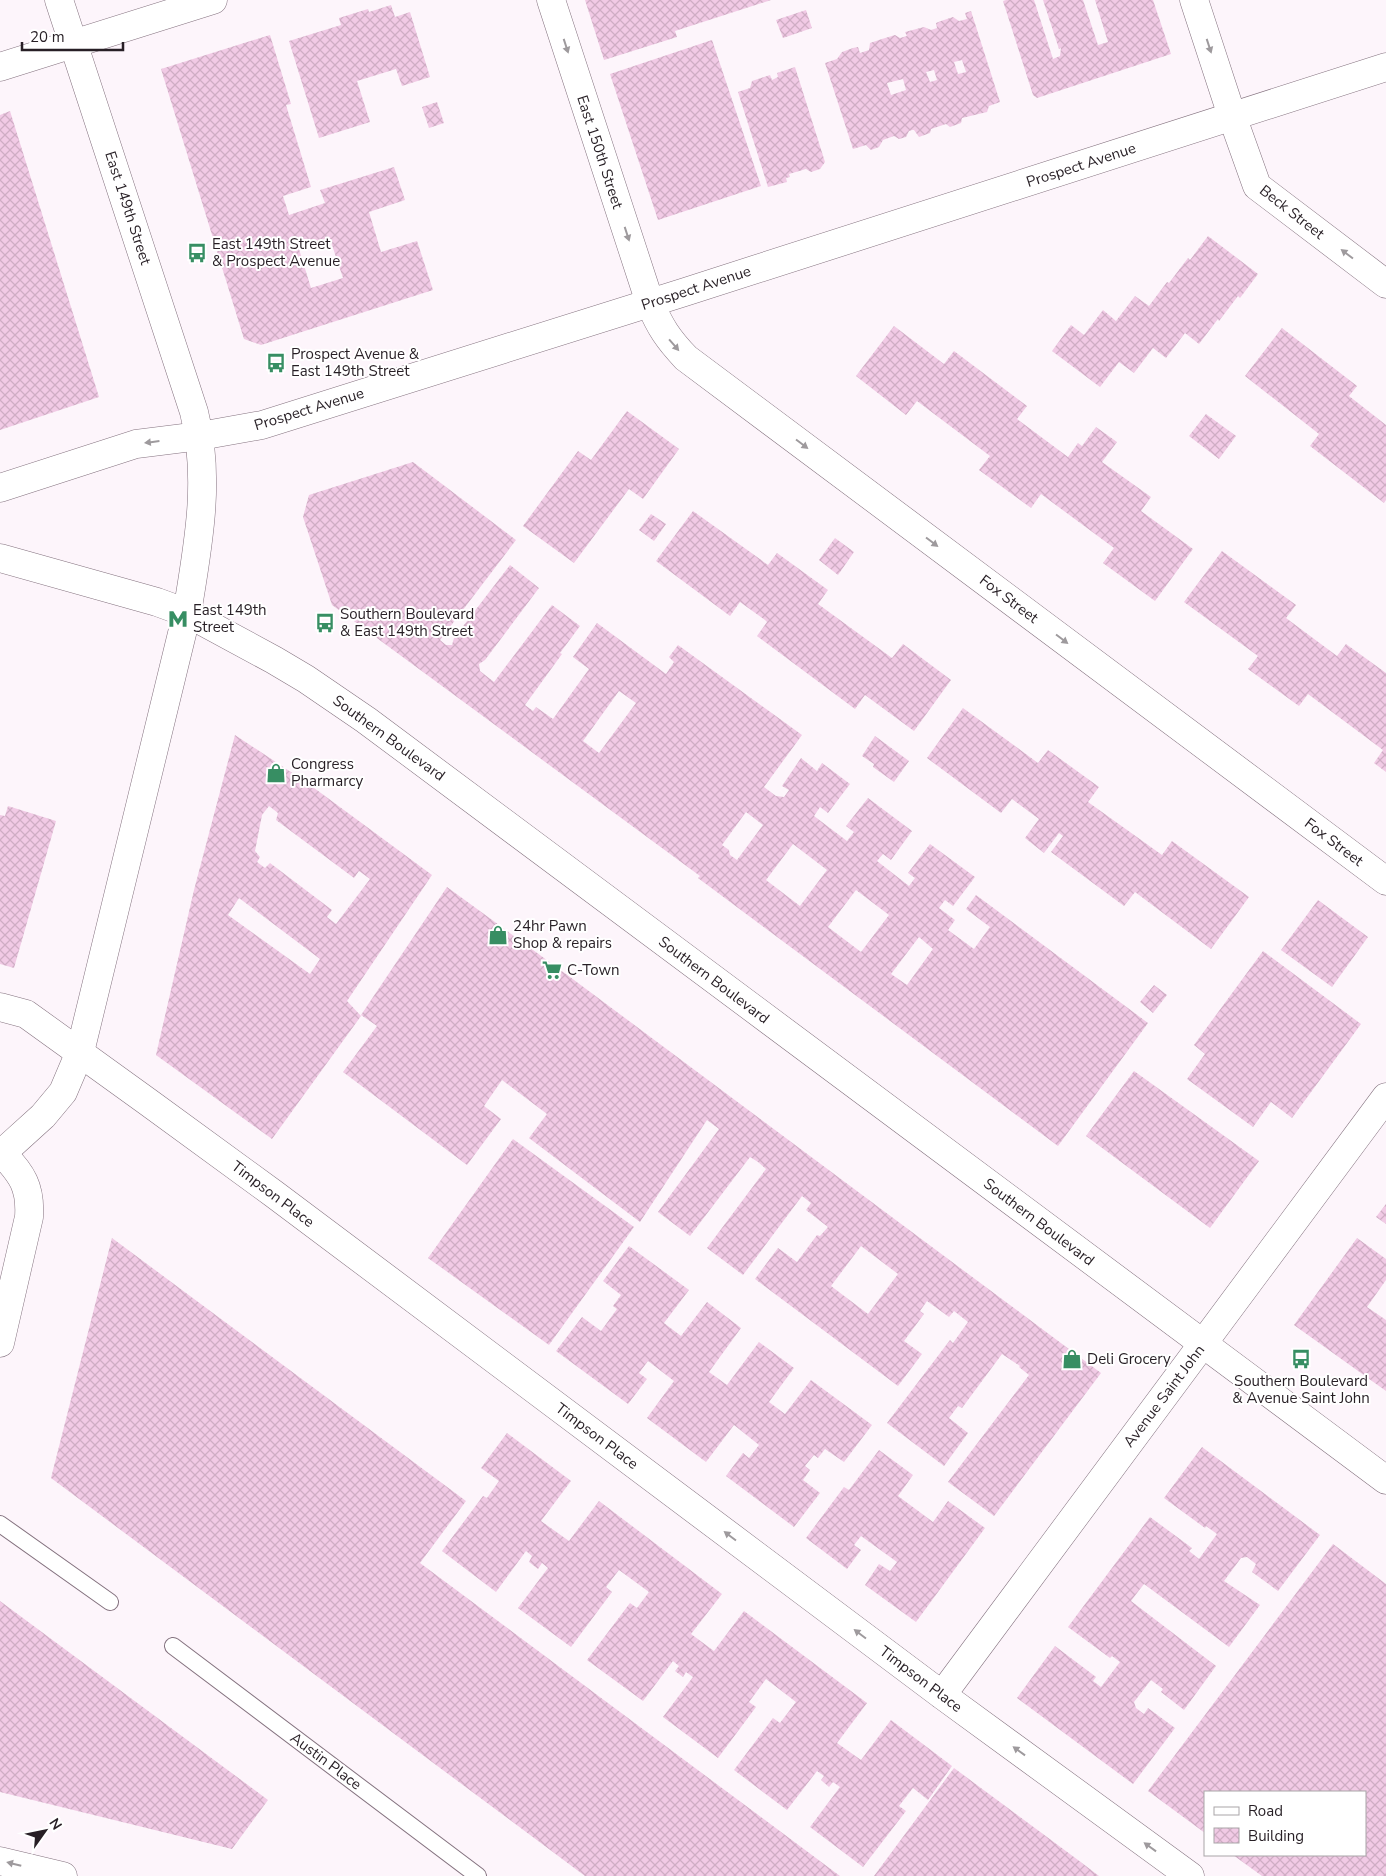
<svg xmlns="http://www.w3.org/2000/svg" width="1386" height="1876" viewBox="0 0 1386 1876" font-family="'Nunito Sans',sans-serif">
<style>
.building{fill:url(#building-cross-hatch);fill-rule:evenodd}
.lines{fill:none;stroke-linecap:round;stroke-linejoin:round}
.service-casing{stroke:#84727f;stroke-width:18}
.minor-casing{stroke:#84727f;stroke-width:29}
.tertiary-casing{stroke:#84727f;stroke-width:29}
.secondary-casing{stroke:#84727f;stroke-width:29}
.service{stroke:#fff;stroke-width:16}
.minor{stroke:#fff;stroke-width:28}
.tertiary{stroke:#fff;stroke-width:28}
.secondary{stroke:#fff;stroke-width:28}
.oneway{fill:#9e9a9d}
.labels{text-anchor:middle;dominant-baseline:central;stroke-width:4;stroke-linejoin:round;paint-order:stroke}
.street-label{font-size:15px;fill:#271f25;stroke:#fff}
.poi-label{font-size:15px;fill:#271f25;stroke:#fff;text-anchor:start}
</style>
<defs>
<pattern id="building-cross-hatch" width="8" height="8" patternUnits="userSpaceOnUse" patternTransform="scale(1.25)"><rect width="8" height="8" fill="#f1cae5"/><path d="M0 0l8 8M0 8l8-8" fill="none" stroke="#cfadc4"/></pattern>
</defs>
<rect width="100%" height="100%" fill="#fdf5fb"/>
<!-- building -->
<path class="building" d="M585,0H771L675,31L677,37L604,60Z
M1006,0H1034L1053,59L1060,56L1061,48L1059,49L1043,0H1083L1098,45L1108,42L1095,0H1153L1171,54L1037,98L1033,95L1003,1Z
M391,5L395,17L410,12L430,77L402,86L396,69L357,81L370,122L319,138L289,41L341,25L339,18L368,9L369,12Z
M806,10L812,28L783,38L776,20Z
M971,11L1000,102L989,106L987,112L962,118L961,123L950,127L946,124L931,129L930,133L919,137L914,130H912L909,131L906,137L899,139L894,136L883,140L879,147L871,150L866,145L853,149L825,63L837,59L842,52L853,48L858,47L860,53L869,50L870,43L882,39L895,35L900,38L907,36L905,32L924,27L931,30L937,28L936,23L941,21L953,17L959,21L967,19L965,13ZM962,60L966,72L958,74L954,62ZM934,70L937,80L930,82L926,72ZM903,79L906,90L891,95L887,83Z
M270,35L291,104L286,105L311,187L283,196L289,215L325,203L320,190L394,167L405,200L369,212L381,252L417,241L433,290L261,345L244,339L161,69ZM330,239L343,278L311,288L299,249Z
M712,40L761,186L658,220L610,74Z
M795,67L825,162L820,169L811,172L806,169L789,174L790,177L786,178L787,182L768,187L738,92L750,88L752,81L770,75L772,80L778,77L777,73Z
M437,102L444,123L429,128L422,107Z
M10,111L99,397L0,430V115Z
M1208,236L1258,274L1240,298L1238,296L1219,321L1218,319L1199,344L1185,333L1166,358L1153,348L1134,373L1119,362L1100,387L1052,351L1071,325L1084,335L1103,310L1116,321L1135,296L1149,306L1167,282L1169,283L1188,258L1190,260Z
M894,326L944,364L954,351L1027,406L1017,419L1068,457L1078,443L1082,446L1096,427L1117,442L1102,462L1151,497L1141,511L1193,549L1155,601L1103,563L1114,548L1041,494L1031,508L979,470L990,456L917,401L906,415L856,376Z
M1282,328L1357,386L1349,396L1386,425V500L1384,503L1310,446L1319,434L1245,376Z
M627,411L679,449L643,499L629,489L574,563L523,526L578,451L591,460Z
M1206,414L1236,436L1219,459L1189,436Z
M413,462L516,540L440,640L446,645H452L454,638L510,565L539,588L485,660L479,664L480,671L494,682L552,605L580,626L560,653L562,654L525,705L533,711L536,707L553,719L589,669L573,657L597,623L666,674L674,662L669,657L678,645L802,735L764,787L776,796L784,797L789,790L782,786L801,758L817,771L822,763L850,784L828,813L820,807L814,816L847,841L854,832L846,826L868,798L912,831L891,860L883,854L877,861L909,886L915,878L908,873L930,844L975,877L953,906L945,900L939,908L955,920L948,930L974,949L990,927L966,909L976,895L1148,1023L1058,1146L698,878L700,876L332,605L303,517L309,495ZM619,691L636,703L599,753L583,741ZM746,812L763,825L737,860L730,855L729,850L722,845ZM793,844L827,870L800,906L766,880ZM856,890L889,915L861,952L828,927ZM919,937L933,949L907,985L891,974Z
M693,511L768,565L777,553L828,590L818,604L892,658L903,644L951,680L914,731L865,695L855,709L757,636L767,622L765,620L740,602L730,616L656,561Z
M651,514L666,524L654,541L639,530Z
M835,538L854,552L838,575L819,560Z
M1222,551L1296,605L1286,618L1337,656L1346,644L1386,673V772L1374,763L1383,750L1308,694L1299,706L1248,669L1258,656L1184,602Z
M963,708L1038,763L1048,750L1099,787L1088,802L1162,855L1172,841L1249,897L1211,949L1135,892L1124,906L1051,852L1063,836L1059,833L1044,853L1025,838L1039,819L1012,799L1001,813L927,758Z
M235,735L306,782L432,875L347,1001L361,1016L272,1139L156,1055L194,890ZM269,806L278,813L276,820L354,878L359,871L370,879L336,924L327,917L332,910L270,863L265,868L257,862L260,857L255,851L262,815ZM239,898L320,959L310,974L228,915Z
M875,736L909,761L894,782L873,767L874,764L862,756Z
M8,806L56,821L14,968L0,964V815L5,816Z
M447,887L570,977L1101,1373L994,1516L948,1482L1029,1375L1019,1367L1020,1366L1002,1354L962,1408L958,1406L949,1418L968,1433L944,1466L887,1423L950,1340L953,1343L968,1322L954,1311L949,1317L927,1301L920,1311L924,1314L904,1341L922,1354L898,1386L755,1279L778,1248L797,1262L817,1235L820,1236L828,1227L806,1210L811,1203L802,1196L743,1275L707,1248L766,1169L758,1162L750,1157L690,1236L658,1212L719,1129L707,1120L640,1222L529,1138L547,1114L502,1080L484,1106L501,1119L467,1165L343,1072L377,1026L361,1015ZM861,1246L898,1274L868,1314L831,1286Z
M1318,900L1368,937L1332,987L1281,950Z
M1263,951L1361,1024L1292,1118L1271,1102L1253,1127L1187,1079L1205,1054L1194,1045Z
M1154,985L1167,995L1153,1013L1140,1002Z
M1134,1071L1259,1161L1210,1228L1086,1136Z
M513,1139L634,1227L549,1345L428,1258Z
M1386,1204V1224L1376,1217Z
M112,1238L466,1501L420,1563L840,1876H585L51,1478Z
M1357,1238L1386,1259V1280L1367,1307L1386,1320V1391L1294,1325Z
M629,1246L689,1290L664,1323L681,1336L707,1302L741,1328L709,1372L727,1385L759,1342L794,1368L769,1402L785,1414L811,1380L872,1425L844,1462L825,1449L818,1458L814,1455L805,1466L810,1470L803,1480L820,1493L794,1527L726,1476L743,1453L749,1458L759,1445L734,1425L706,1462L647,1418L674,1381L648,1361L639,1373L647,1379L628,1404L556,1351L582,1317L601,1331L617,1309L613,1306L621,1295L603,1281Z
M507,1433L571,1481L541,1521L569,1541L599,1501L722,1594L691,1634L714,1651L744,1611L867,1703L837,1743L861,1760L891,1720L952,1766L928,1800L913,1788L899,1806L906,1811L863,1867L810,1827L840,1787L833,1782L829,1787L821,1780L824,1776L817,1771L787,1810L734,1770L773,1718L780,1723L796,1702L766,1679L749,1702L756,1707L718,1758L663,1717L693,1677L686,1672L683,1677L675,1671L679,1666L673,1661L643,1701L587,1660L630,1603L637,1608L649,1592L619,1570L606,1587L612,1592L571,1647L518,1608L548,1568L542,1563L538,1569L529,1562L532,1556L526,1551L496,1592L442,1551L483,1496L487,1498L499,1481L481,1468Z
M1202,1447L1320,1535L1278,1591L1252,1572L1256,1564L1247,1557L1241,1558L1224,1581L1260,1605L1229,1647L1144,1584L1137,1593L1131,1601L1216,1666L1184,1710L1161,1692L1163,1689L1151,1680L1134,1702L1136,1708L1144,1714L1148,1708L1175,1728L1133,1784L1017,1698L1055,1646L1096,1677L1093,1681L1101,1687L1120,1662L1112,1656L1110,1658L1068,1627L1150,1517L1192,1548L1189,1551L1199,1559L1217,1534L1206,1526L1205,1528L1164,1498Z
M879,1450L913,1475L898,1496L933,1522L948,1501L985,1528L916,1622L865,1585L879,1564L890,1571L897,1562L861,1536L854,1545L861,1550L847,1569L806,1538L844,1487L849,1490Z
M1333,1544L1386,1584V1876H1262L1233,1855H1365V1792H1205V1833L1148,1791Z
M0,1601L268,1800L232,1849L0,1792Z
M954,1768L1078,1860L1099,1876H874Z"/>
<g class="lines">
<defs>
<path id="service" d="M0,1524L110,1602
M173,1646L478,1876"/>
<path id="minor" d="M551,0L650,303C660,327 668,339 686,358L1386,881
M1194,0L1232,116L1257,186L1386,284
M0,67L213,0
M0,1007L26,1014L148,1102L274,1194L942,1695L1190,1876
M0,1343L29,1217C31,1187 22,1174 2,1153
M942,1695L1386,1097"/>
<path id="tertiary" d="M0,488L136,444L200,436L262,425L685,292L1386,67"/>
<path id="secondary" d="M0,558L157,602L187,613L274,660L306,679L366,720L1386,1480
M0,1155L43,1116L63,1092L80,1052L187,613C198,546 211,479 194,412L59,0
M0,1861L63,1876"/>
</defs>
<!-- service casing -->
<use href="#service" class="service-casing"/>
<!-- minor casing -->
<use href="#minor" class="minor-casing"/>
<!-- tertiary casing -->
<use href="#tertiary" class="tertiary-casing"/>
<!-- secondary casing -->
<use href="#secondary" class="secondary-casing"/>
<!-- service -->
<use href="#service" class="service"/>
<!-- minor -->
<use href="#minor" class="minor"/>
<!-- tertiary -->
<use href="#tertiary" class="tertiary"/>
<!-- secondary -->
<use href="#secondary" class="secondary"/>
</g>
<!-- one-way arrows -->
<defs><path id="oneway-solid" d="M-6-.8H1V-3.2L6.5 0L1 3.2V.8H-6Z" transform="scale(1.25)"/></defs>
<g class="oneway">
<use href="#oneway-solid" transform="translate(566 46) rotate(72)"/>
<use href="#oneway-solid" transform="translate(1209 46) rotate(72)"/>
<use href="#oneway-solid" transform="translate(627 234) rotate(72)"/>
<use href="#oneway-solid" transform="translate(1347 254) rotate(-143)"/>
<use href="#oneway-solid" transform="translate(674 345) rotate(49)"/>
<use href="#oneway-solid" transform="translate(152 442) rotate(173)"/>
<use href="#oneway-solid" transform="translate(802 444) rotate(37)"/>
<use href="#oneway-solid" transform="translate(932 542) rotate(37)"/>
<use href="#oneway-solid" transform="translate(1062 639) rotate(37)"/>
<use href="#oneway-solid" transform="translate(730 1536) rotate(-143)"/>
<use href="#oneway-solid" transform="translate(860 1634) rotate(-143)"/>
<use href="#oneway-solid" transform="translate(1019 1751) rotate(-144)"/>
<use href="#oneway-solid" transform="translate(1150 1847) rotate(-144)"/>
<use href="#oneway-solid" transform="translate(14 1864) rotate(-166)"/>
</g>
<!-- icons -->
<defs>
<symbol id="bus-bare" viewBox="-9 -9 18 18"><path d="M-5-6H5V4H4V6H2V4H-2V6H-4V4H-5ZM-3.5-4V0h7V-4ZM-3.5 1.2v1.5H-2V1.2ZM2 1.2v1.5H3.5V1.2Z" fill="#378e63" stroke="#fff" stroke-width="2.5" paint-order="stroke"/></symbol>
<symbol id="metro-bare" viewBox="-9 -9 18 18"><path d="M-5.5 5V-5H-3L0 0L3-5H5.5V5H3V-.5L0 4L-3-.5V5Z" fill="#378e63" stroke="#fff" stroke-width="2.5" paint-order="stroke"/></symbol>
<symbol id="shop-bare" viewBox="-9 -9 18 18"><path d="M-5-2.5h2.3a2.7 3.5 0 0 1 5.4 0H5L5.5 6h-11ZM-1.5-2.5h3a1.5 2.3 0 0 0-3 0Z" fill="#378e63" stroke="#fff" stroke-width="2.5" paint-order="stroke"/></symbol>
<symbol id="supermarket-bare" viewBox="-9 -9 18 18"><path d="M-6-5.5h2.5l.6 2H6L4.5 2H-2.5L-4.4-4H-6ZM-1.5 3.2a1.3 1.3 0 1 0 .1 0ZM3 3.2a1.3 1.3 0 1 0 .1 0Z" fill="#378e63" stroke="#fff" stroke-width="2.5" paint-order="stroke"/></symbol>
</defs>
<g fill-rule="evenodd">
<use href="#bus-bare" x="183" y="239" width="28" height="28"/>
<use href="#bus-bare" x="262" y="349" width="28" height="28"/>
<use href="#metro-bare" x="164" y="605" width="28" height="28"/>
<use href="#bus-bare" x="311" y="609" width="28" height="28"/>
<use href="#shop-bare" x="262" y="759" width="28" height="28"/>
<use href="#shop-bare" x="484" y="921" width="28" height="28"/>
<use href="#supermarket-bare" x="538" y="956" width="28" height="28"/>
<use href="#shop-bare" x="1058" y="1345" width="28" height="28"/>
<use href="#bus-bare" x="1287" y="1345" width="28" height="28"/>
</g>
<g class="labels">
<!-- street labels -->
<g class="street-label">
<text transform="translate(600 152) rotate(72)">East 150th Street</text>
<text transform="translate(1081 165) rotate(-18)">Prospect Avenue</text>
<text transform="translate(128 208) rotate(72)">East 149th Street</text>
<text transform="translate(1292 212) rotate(38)">Beck Street</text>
<text transform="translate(696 288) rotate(-18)">Prospect Avenue</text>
<text transform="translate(309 409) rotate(-17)">Prospect Avenue</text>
<text transform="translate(1009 599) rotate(37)">Fox Street</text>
<text transform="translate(389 738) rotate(36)">Southern Boulevard</text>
<text transform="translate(1334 842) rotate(37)">Fox Street</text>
<text transform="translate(714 980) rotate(37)">Southern Boulevard</text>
<text transform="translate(273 1194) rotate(37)">Timpson Place</text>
<text transform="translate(1039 1222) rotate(37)">Southern Boulevard</text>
<text transform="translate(1164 1396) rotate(-53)">Avenue Saint John</text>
<text transform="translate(597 1436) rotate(37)">Timpson Place</text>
<text transform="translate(921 1679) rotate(37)">Timpson Place</text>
<text transform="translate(326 1761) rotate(37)">Austin Place</text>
</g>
<!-- poi labels -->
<g class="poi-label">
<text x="212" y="244">East 149th Street<tspan x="212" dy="17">&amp; Prospect Avenue</tspan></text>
<text x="291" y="354">Prospect Avenue &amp;<tspan x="291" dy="17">East 149th Street</tspan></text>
<text x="193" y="610">East 149th<tspan x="193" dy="17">Street</tspan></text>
<text x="340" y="614">Southern Boulevard<tspan x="340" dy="17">&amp; East 149th Street</tspan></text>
<text x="291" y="764">Congress<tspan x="291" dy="17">Pharmarcy</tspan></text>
<text x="513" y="926">24hr Pawn<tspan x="513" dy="17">Shop &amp; repairs</tspan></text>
<text x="567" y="970">C-Town</text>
<text x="1087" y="1359">Deli Grocery</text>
<text x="1301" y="1381" text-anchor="middle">Southern Boulevard<tspan x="1301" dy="17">&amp; Avenue Saint John</tspan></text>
</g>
</g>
<!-- legend -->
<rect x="1204" y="1791" width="162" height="65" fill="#ffffff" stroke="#a9a5a8"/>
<rect x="1214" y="1807" width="25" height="8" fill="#ffffff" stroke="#a9a5a8"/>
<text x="1248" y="1816" font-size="15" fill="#271f25">Road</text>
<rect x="1214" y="1828" width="25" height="15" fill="url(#building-cross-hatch)" stroke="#a9a5a8"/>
<text x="1248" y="1841" font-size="15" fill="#271f25">Building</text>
<!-- north arrow -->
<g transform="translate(45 1831) rotate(57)" stroke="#ffffff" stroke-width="4" paint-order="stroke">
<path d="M0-4L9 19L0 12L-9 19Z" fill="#271f25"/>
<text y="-8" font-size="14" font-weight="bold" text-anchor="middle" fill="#271f25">N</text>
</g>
<!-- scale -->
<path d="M22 42v8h101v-8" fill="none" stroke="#271f25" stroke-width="2.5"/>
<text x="30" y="42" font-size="15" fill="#271f25" stroke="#ffffff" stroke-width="4" paint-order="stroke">20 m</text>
</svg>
